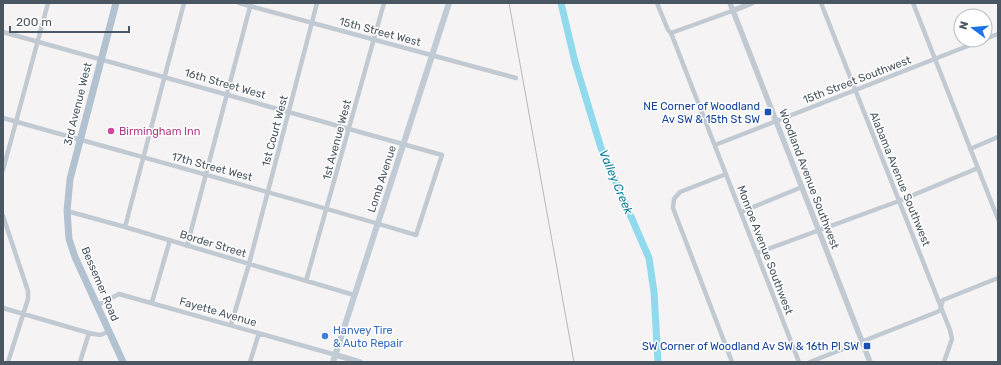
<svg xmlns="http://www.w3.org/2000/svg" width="1001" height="365" viewBox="0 0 1001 365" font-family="Rubik,sans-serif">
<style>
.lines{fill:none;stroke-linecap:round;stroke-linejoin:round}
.river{stroke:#90daee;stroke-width:7}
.minor{stroke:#c1cad2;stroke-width:4.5}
.tertiary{stroke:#c1cad2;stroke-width:5.5}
.secondary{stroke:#c1cbd6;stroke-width:6}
.primary{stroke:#b3c2d1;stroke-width:7}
.rail{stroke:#b5b8bd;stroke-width:1}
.transit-dot{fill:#1a4fb4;stroke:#fff;stroke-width:1.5}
.hotel-dot{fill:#d1479c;stroke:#fff;stroke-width:1.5}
.shop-dot{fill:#3f7fe0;stroke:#fff;stroke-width:1.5}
.labels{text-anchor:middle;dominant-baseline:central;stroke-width:3;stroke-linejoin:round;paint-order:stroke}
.street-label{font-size:11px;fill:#4a5661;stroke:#fff}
.transit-label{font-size:11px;fill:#164399;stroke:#fff;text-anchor:end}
.hotel-label{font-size:11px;fill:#b23c85;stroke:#fff;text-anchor:start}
.shop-label{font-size:11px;fill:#366cbe;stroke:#fff;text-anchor:start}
.water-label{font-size:12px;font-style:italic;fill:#0c7c9b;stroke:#fff}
</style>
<rect width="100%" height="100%" fill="#f5f3f3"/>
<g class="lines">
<!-- river -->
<path class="river" d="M561,3L575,62L601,148L649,258L654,292L658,362"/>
<!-- minor -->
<path class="minor" d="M239,3L516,78
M657,3L668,30L671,33L799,362
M821,3L950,330L952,339L944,362
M913,3L998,219
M3,32L442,155L416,235C279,194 141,157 3,118
M671,33L732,11
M985,39L998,34
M715,145L983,40
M970,149L998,137
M3,170L48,3
M726,174L680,192L674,199L673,208L732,362
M67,211L125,227L354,295
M741,212L802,187
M3,216L28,291V299L8,362
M125,227L184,3
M187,246L251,3
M757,253L899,201L978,168
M306,281L384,3
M152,302L170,240
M96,306L119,294L336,355
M3,308L89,333L100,335L108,332
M231,325L249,264L317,3
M80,362L89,333
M250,362L259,333
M810,362L937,312L940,310L943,300L998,278"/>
<!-- tertiary -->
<path class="tertiary" d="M730,3L870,362
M732,11L752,3
M336,355L360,362"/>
<!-- secondary -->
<path class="secondary" d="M333,362L449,3"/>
<!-- primary -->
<path class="primary" d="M116,3L70,179L67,211L69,239L75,257L123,362"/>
<!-- rail -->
<path class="rail" d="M509,3L574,362"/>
</g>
<!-- markers -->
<g class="transit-dot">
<rect x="764" y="108" width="8" height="8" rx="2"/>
<rect x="863" y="342" width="8" height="8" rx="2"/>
</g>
<circle class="hotel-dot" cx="111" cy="131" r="4"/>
<circle class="shop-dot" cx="325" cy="336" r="4"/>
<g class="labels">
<!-- street labels -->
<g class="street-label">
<text transform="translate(380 32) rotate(15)">15th Street West</text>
<text transform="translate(857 80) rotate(-21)">15th Street Southwest</text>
<text transform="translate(225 84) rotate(16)">16th Street West</text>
<text transform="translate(78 104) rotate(-76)">3rd Avenue West</text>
<text transform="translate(275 131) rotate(-75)">1st Court West</text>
<text transform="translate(337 140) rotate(-75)">1st Avenue West</text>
<text transform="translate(212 167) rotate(15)">17th Street West</text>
<text transform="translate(382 179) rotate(-72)">Lomb Avenue</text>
<text transform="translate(809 179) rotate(69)">Woodland Avenue Southwest</text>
<text transform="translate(900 179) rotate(68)">Alabama Avenue Southwest</text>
<text transform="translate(213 244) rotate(17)">Border Street</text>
<text transform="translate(765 250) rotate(69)">Monroe Avenue Southwest</text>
<text transform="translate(100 284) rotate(67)">Bessemer Road</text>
<text transform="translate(218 312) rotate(16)">Fayette Avenue</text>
</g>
<!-- transit labels -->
<g class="transit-label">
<text x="760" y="106">NE Corner of Woodland<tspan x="760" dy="13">Av SW &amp; 15th St SW</tspan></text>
<text x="859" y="346">SW Corner of Woodland Av SW &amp; 16th Pl SW</text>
</g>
<!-- hotel labels -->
<g class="hotel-label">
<text x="119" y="131">Birmingham Inn</text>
</g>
<!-- shop labels -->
<g class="shop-label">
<text x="333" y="330">Hanvey Tire<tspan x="333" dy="13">&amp; Auto Repair</tspan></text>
</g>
<!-- water labels -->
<g class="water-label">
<text transform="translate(616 182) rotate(67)">Valley Creek</text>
</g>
</g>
<!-- border -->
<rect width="1001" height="365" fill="none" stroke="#4a5661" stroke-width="8"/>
<!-- north arrow -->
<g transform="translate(973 28) rotate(286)"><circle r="19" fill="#ffffff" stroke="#b7bbc0"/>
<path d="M0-3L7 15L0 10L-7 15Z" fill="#1a73e8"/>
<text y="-6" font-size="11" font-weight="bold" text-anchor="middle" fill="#4a5661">N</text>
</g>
<!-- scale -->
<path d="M10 26v6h119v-6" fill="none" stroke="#4a5661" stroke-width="2"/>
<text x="16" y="26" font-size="12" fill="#4a5661" stroke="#ffffff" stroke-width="3" paint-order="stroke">200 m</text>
</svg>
